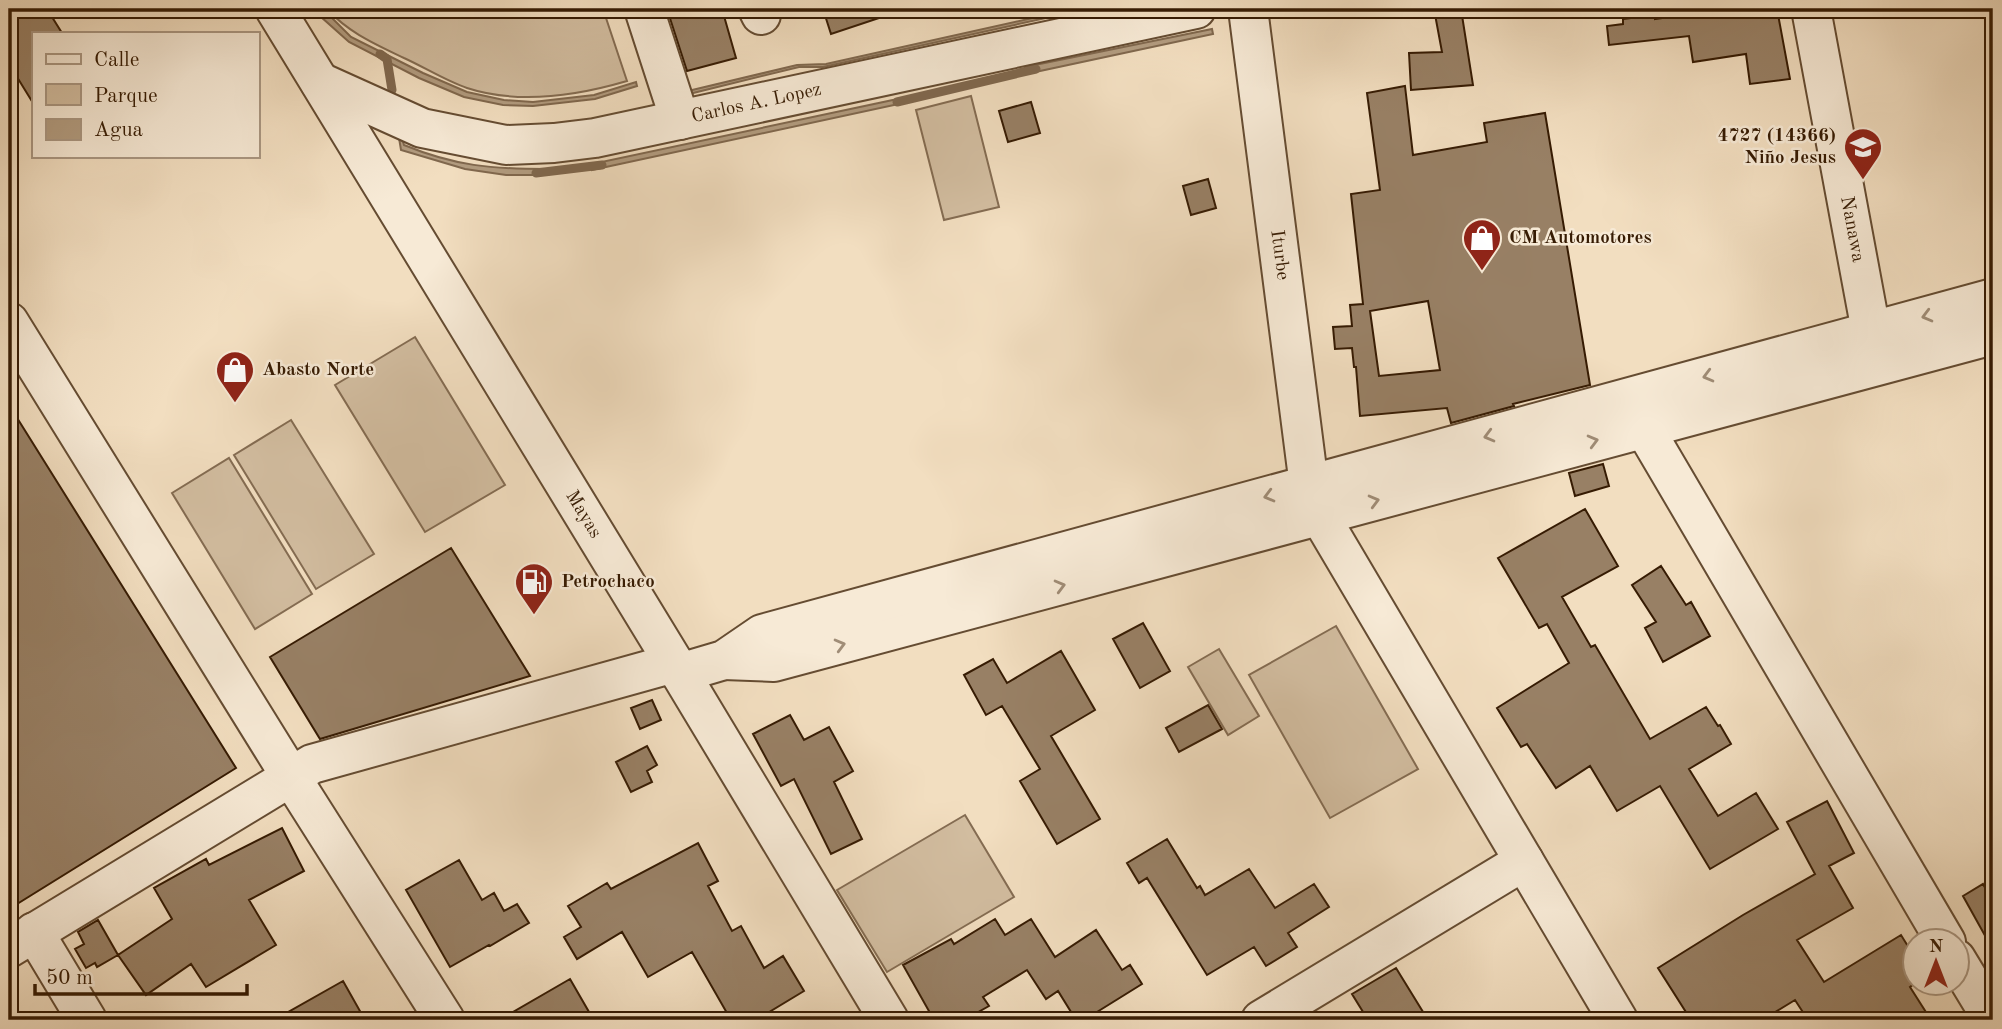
<svg xmlns="http://www.w3.org/2000/svg" width="2002" height="1029" viewBox="0 0 2002 1029" font-family="'Old Standard TT',serif">
<style>
.green{fill:#d2bda0;stroke:#846c52;stroke-width:2}
.water{fill:#b29c80;stroke:#80684e;stroke-width:2}
.lines{fill:none;stroke-linecap:round;stroke-linejoin:round}
.stream{stroke:#80684e;stroke-width:9}
.building{fill:#988065;stroke:#361b03;stroke-width:2;fill-rule:evenodd}
.minor-casing{stroke:#654c32;stroke-width:42}
.minor{stroke:#f7ead6;stroke-width:38}
.oneway{stroke:#a08d77}
.labels{text-anchor:middle;dominant-baseline:central;stroke-width:5;stroke-linejoin:round;paint-order:stroke}
.street-label{font-size:19px;fill:#361b03;stroke:#f7ead6}
.poi-label{font-size:19px;font-weight:bold;fill:#361b03;stroke:#f7ead6;text-anchor:start}
</style>
<rect width="100%" height="100%" fill="#f2dec0"/>
<filter id="stains"><feTurbulence type="fractalNoise" baseFrequency=".00286" numOctaves="4"/><feColorMatrix values="0 0 0 0 .2 0 0 0 0 .09 0 0 0 0 .02 0 0 0 .5 -.17"/></filter>
<radialGradient id="worn" r=".72"><stop offset=".6" stop-color="#630" stop-opacity="0"/><stop offset="1" stop-color="#630" stop-opacity=".3"/></radialGradient>
<!-- green -->
<path class="green" d="M327,9H603L627,81C576,96 519,105 467,88C446,81 424,67 404,58C375,44 349,33 327,9Z
M971,96L999,207L944,220L916,110Z
M415,337L505,485L425,532L335,385Z
M291,420L374,554L316,589L234,455Z
M229,458L312,594L255,629L172,493Z
M1336,626L1418,769L1330,818L1249,675Z
M1219,649L1259,716L1228,735L1188,667Z
M965,815L1014,897L887,972L837,890Z"/>
<!-- water -->
<path class="water" d="M316,9H323L351,37L423,73L467,92L504,100L533,102L594,95L636,82L637,86L595,99L533,106L503,105L464,97L419,78L349,42L320,16Z
M1073,9H1087L823,67H799L689,94L688,91L797,65L826,64Z
M1212,29L1213,34L1026,74L1025,67Z
M907,97L908,102L592,170V164Z
M399,138H402L404,145C455,166 492,169 546,169L548,175H506L465,169L401,150Z"/>
<g class="lines">
<!-- stream -->
<path class="stream" d="M380,54L387,59L392,90
M897,102L1036,69
M536,173L602,165"/>
</g>
<!-- building -->
<path class="building" d="M9,9H47L62,33H33V103L9,64Z
M667,9H722L736,58L687,71Z
M823,9H894V13L831,34Z
M1434,9H1461L1473,85L1411,90L1409,53L1442,52Z
M1724,9H1777L1790,79L1750,84L1746,54L1693,62L1689,36L1609,45L1607,26L1623,24V19L1655,15V19Z
M1405,86L1413,155L1487,142L1484,123L1545,113L1590,385L1513,404L1514,406L1451,423L1447,408L1360,416L1356,367H1354L1352,348L1335,349L1333,327L1352,326L1350,305L1363,304L1351,194L1380,190L1367,93ZM1428,301L1440,370L1379,376L1370,311Z
M1031,102L1040,133L1008,142L999,111Z
M1208,179L1216,208L1191,215L1183,186Z
M9,405L236,768L9,909Z
M1603,464L1609,486L1575,496L1569,473Z
M1585,509L1618,566L1562,597L1591,647L1595,645L1650,739L1706,707L1718,726L1720,725L1731,744L1689,769L1718,816L1756,793L1778,829L1710,869L1660,786L1617,811L1590,766L1556,788L1527,744L1521,747L1497,708L1569,663L1547,624L1539,628L1498,558Z
M451,548L530,676L320,739L270,657Z
M1661,566L1686,605L1691,602L1710,636L1663,662L1645,628L1656,622L1632,585Z
M1143,623L1170,671L1140,688L1113,639Z
M1061,651L1095,710L1051,736L1100,819L1057,844L1020,781L1040,769L1002,706L986,715L964,675L993,659L1007,683Z
M652,700L661,720L640,729L631,708Z
M1208,705L1222,729L1179,752L1166,728Z
M790,715L804,740L829,727L853,771L834,782L862,839L831,854L794,779L781,786L753,734Z
M647,746L657,765L647,771L652,782L631,792L616,762Z
M1827,801L1854,853L1829,866L1853,908L1797,940L1824,982L1901,935L1914,956V984L1910,987L1931,1020H1808L1795,1000L1762,1020H1691L1658,968L1743,915L1815,874L1787,822Z
M282,828L304,871L249,900L276,945L206,987L191,964L146,995L118,955L172,919L154,888L206,859L209,865Z
M1167,839L1197,888L1200,886L1205,895L1249,869L1275,908L1314,884L1329,907L1288,933L1297,947L1266,966L1254,947L1207,975L1147,878L1139,883L1127,863Z
M698,843L718,881L708,886L732,931L741,926L764,968L783,956L804,991L756,1020H731L692,952L648,977L622,932L577,959L564,937L581,927L568,906L607,883L611,889Z
M459,860L482,900L494,893L504,911L517,904L529,923L490,946L489,945L450,967L406,890Z
M1983,884L1993,902V950L1963,896Z
M995,919L1005,935L1031,919L1055,957L1096,930L1122,970L1130,965L1142,984L1097,1012L1102,1020H1076L1058,991L1046,999L1027,970L983,997L989,1006L964,1020H934L903,965L951,939L954,944Z
M98,920L118,955L97,967L95,963L86,968L75,949L84,944L78,932Z
M1396,968L1428,1020H1368L1352,994Z
M570,979L589,1012L576,1020H499Z
M343,981L365,1020H274Z"/>
<g class="lines">
<defs>
<g id="minor">
<path id="s1" d="M275,9L674,663L889,1020"/>
<path d="M644,9L680,120"/>
<path d="M758,9L761,15"/>
<path id="s2" d="M1248,9L1311,501L1618,1020"/>
<path id="s3" d="M1811,9L1876,358"/>
<path id="s4" d="M320,82L422,128L506,145L554,143L595,138L1196,9"/>
<path d="M9,322L291,777L445,1020"/>
<path d="M1635,405L1644,428L1946,942"/>
<path d="M724,660L774,662L1993,335"/>
<path d="M680,673L724,660L762,634L1993,298"/>
<path d="M34,932L87,1020"/>
<path d="M9,948L312,764L674,663"/>
<path d="M1956,959L1993,1020"/>
<path d="M1261,1020L1524,861"/>
</g>
</defs>
<!-- minor casing -->
<use href="#minor" class="minor-casing"/>
<!-- minor -->
<use href="#minor" class="minor"/>
</g>
<!-- one-way arrows -->
<defs><path id="oneway-chevron" d="M-2-3.5L2.5 0L-2 3.5" fill="none" stroke-width="1.6" stroke-linecap="round" stroke-linejoin="round" transform="scale(1.75)"/></defs>
<g class="oneway">
<use href="#oneway-chevron" transform="translate(1927 316) rotate(165)"/>
<use href="#oneway-chevron" transform="translate(1708 376) rotate(165)"/>
<use href="#oneway-chevron" transform="translate(1489 436) rotate(165)"/>
<use href="#oneway-chevron" transform="translate(1593 441) rotate(-15)"/>
<use href="#oneway-chevron" transform="translate(1269 496) rotate(165)"/>
<use href="#oneway-chevron" transform="translate(1374 501) rotate(-15)"/>
<use href="#oneway-chevron" transform="translate(1060 586) rotate(-15)"/>
<use href="#oneway-chevron" transform="translate(840 645) rotate(-15)"/>
</g>
<!-- icons -->
<defs>
<symbol id="school-pin" viewBox="-11 -11 22 30"><path d="M0 17L-7.5 6A9.5 9.5 0 1 1 7.5 6Z" fill="#8f2418" stroke="#f7ead6"/><path d="M0-5L7-2L0 1L-7-2ZM-4 1L0 2.5L4 1V4Q0 6-4 4Z" fill="#fff"/></symbol>
<symbol id="shop-pin" viewBox="-11 -11 22 30"><path d="M0 17L-7.5 6A9.5 9.5 0 1 1 7.5 6Z" fill="#8f2418" stroke="#f7ead6"/><path d="M-5-2.5h2.3a2.7 3.5 0 0 1 5.4 0H5L5.5 6h-11ZM-1.5-2.5h3a1.5 2.3 0 0 0-3 0Z" fill="#fff"/></symbol>
<symbol id="fuel-pin" viewBox="-11 -11 22 30"><path d="M0 17L-7.5 6A9.5 9.5 0 1 1 7.5 6Z" fill="#8f2418" stroke="#f7ead6"/><path d="M-5.5-6h7V0h2V4h1.3V-2.5L3-4.5l.8-.8L6-3V5H2.5V1h-1V6h-7ZM-4.2-4.7v3.2H.2V-4.7Z" fill="#fff"/></symbol>
</defs>
<g fill-rule="evenodd">
<use href="#school-pin" x="1841" y="125" width="44" height="60"/>
<use href="#shop-pin" x="1460" y="216" width="44" height="60"/>
<use href="#shop-pin" x="213" y="348" width="44" height="60"/>
<use href="#fuel-pin" x="512" y="560" width="44" height="60"/>
</g>
<g class="labels">
<!-- street labels -->
<g class="street-label">
<text stroke="none"><textPath href="#s4" startOffset="452">Carlos A. Lopez</textPath></text>
<text stroke="none"><textPath href="#s3" startOffset="224">Nanawa</textPath></text>
<text stroke="none"><textPath href="#s2" startOffset="248">Iturbe</textPath></text>
<text stroke="none"><textPath href="#s1" startOffset="592">Mayas</textPath></text>
</g>
<!-- poi labels -->
<g class="poi-label">
<text x="1836" y="136" text-anchor="end">4727 (14366)<tspan x="1836" dy="22">Niño Jesus</tspan></text>
<text x="1509" y="238">CM Automotores</text>
<text x="262" y="370">Abasto Norte</text>
<text x="561" y="582">Petrochaco</text>
</g>
</g>
<!-- margin -->
<rect width="2002" height="1029" fill="none" stroke="#f2dec0" stroke-width="35"/>
<rect x="10" y="10" width="1981" height="1008" fill="none" stroke="#361b03" stroke-width="3.5"/>
<rect x="18" y="18" width="1967" height="994" fill="none" stroke="#361b03" stroke-width="2"/>
<!-- legend -->
<rect x="32" y="32" width="228" height="126" fill="#f7ead6" stroke="#aa9782" stroke-width="2"/>
<rect x="46" y="54" width="35" height="10" fill="#f7ead6" stroke="#aa9782" stroke-width="2"/>
<text x="94" y="66" font-size="21" fill="#361b03">Calle</text>
<rect x="46" y="84" width="35" height="21" fill="#d2bda0" stroke="#aa9782" stroke-width="2"/>
<text x="94" y="102" font-size="21" fill="#361b03">Parque</text>
<rect x="46" y="119" width="35" height="21" fill="#b29c80" stroke="#aa9782" stroke-width="2"/>
<text x="94" y="136" font-size="21" fill="#361b03">Agua</text>
<!-- north arrow -->
<g transform="translate(1936 962)"><circle r="33" fill="#f7ead6" stroke="#aa9782" stroke-width="2"/>
<path d="M0-5L12 26L0 18L-12 26Z" fill="#8f2418"/>
<text y="-10" font-size="19" font-weight="bold" text-anchor="middle" fill="#361b03">N</text>
</g>
<!-- scale -->
<path d="M35 984v10h212v-10" fill="none" stroke="#361b03" stroke-width="3.5"/>
<text x="46" y="984" font-size="21" fill="#361b03" stroke="#f7ead6" stroke-width="5" paint-order="stroke">50 m</text>
<rect width="100%" height="100%" filter="url(#stains)"/>
<rect width="100%" height="100%" fill="url(#worn)"/>
</svg>
